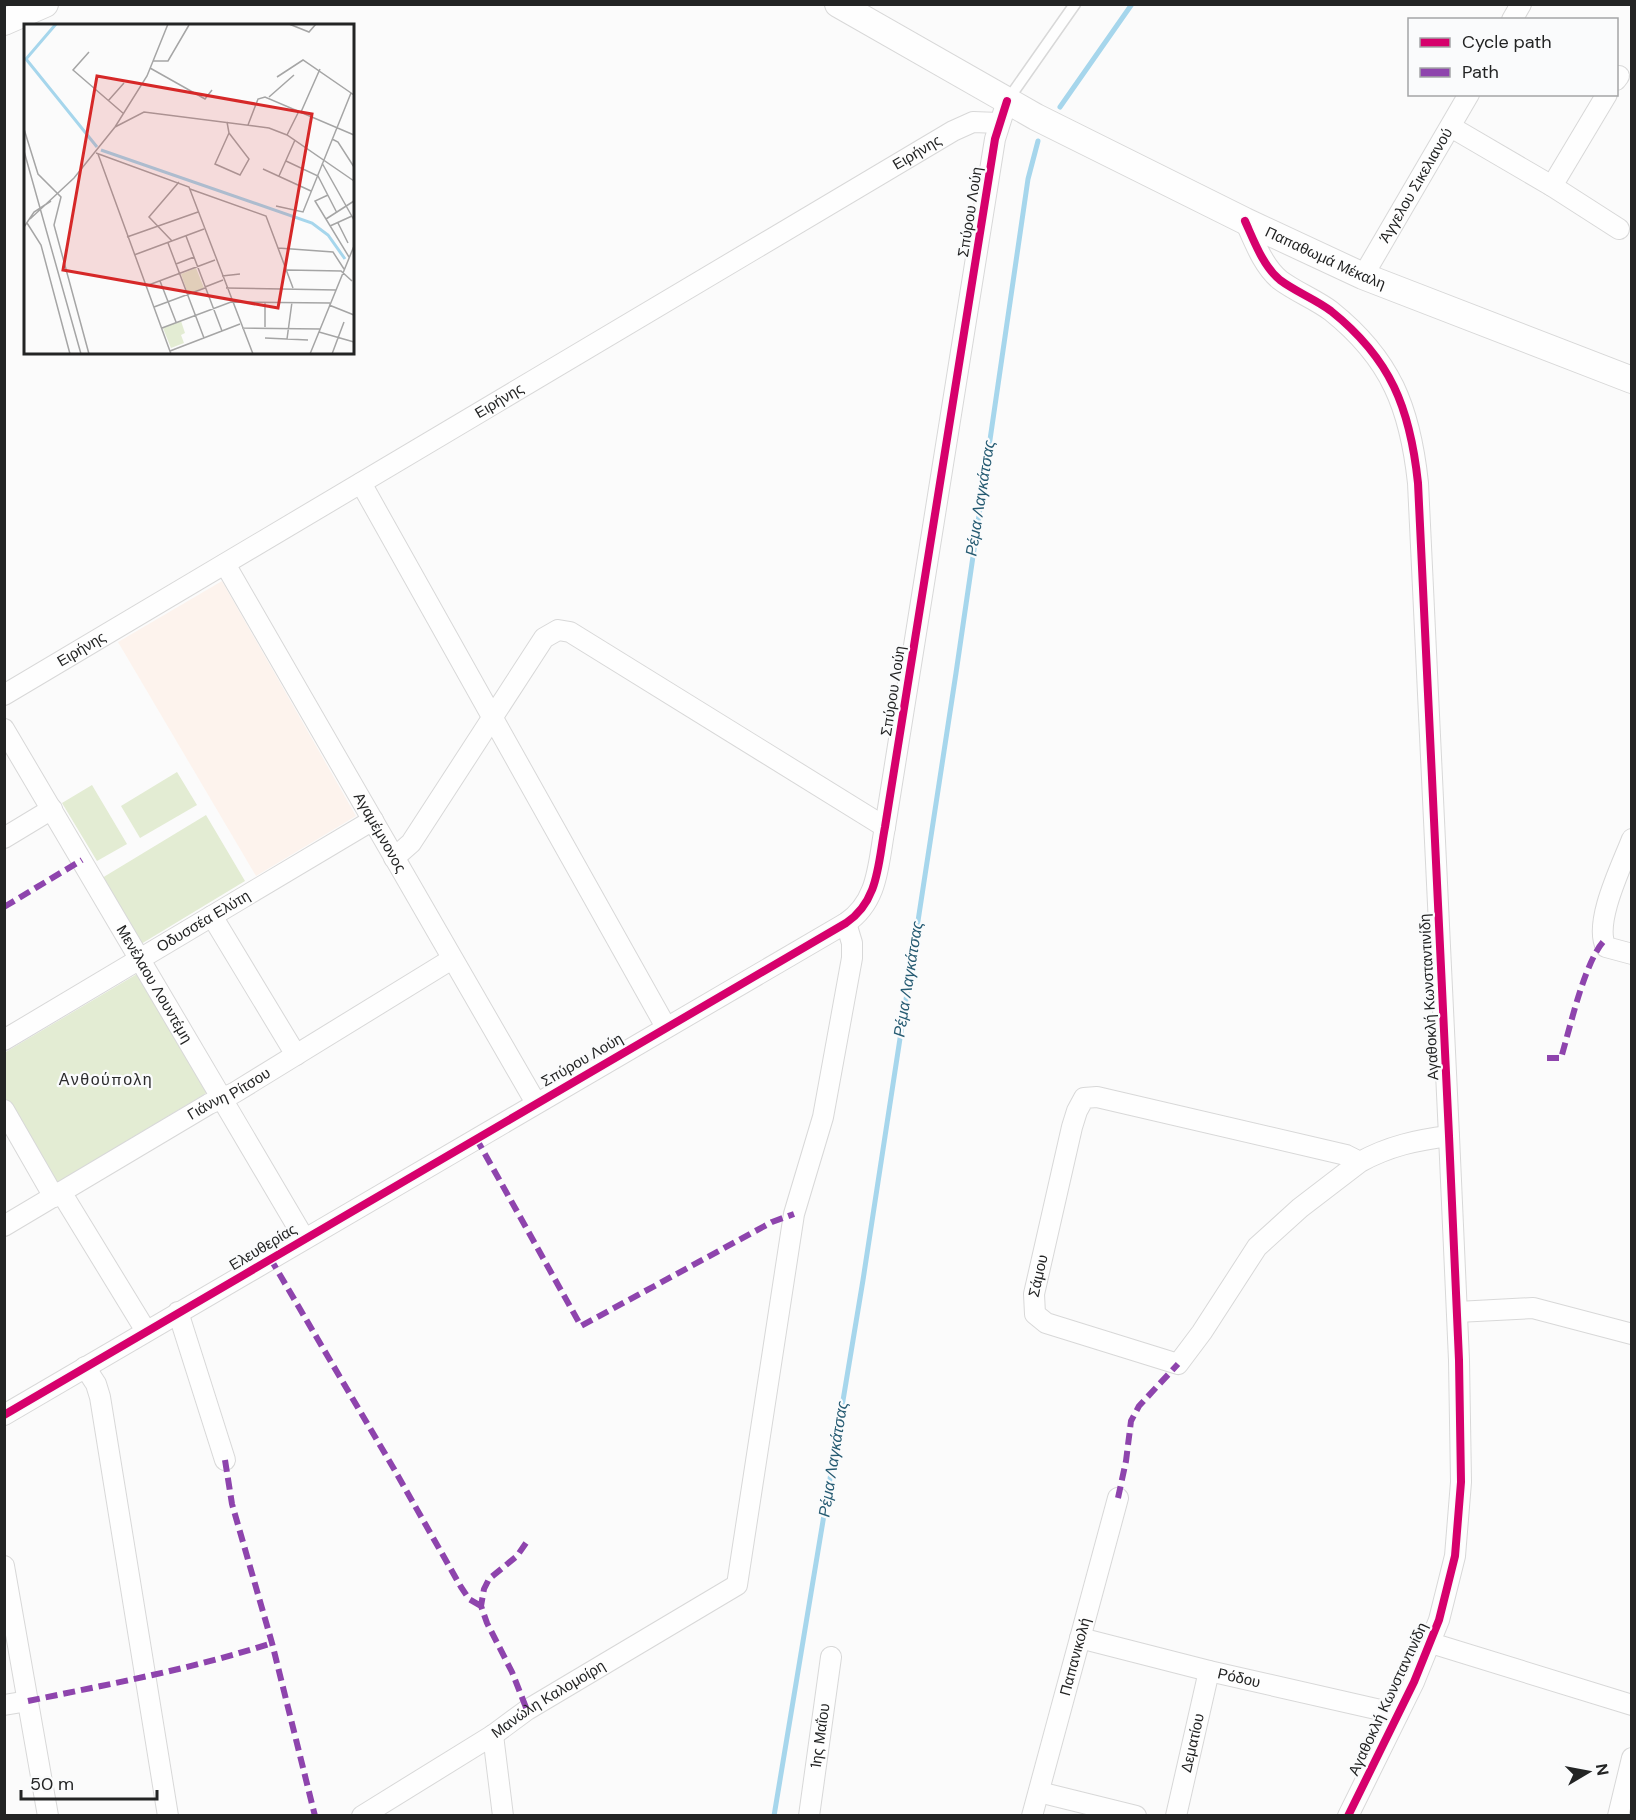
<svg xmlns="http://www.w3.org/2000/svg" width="1636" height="1820" viewBox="0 0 1636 1820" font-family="'DM Sans',sans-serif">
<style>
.education{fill:#fdf3ed}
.green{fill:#e3ecd3}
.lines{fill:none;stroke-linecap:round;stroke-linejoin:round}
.stream{stroke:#a6d6ec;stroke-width:5}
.service-casing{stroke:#d8d8d8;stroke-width:13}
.minor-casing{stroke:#d8d8d8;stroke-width:22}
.tertiary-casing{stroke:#d8d8d8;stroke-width:28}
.service{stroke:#fefefe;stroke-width:10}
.minor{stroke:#fefefe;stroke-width:20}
.tertiary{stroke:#fefefe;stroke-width:26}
.quiet{stroke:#8e44ad;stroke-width:6;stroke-dasharray:12 6;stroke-linecap:butt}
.cycleway-casing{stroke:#fafbfc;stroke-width:11}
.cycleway{stroke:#d6006c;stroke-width:8}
.labels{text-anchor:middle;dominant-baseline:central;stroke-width:4.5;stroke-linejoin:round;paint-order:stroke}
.street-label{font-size:15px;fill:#232424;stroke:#fafbfc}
.water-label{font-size:16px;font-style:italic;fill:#265b72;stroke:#fafbfc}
.neighbourhood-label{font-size:16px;letter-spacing:1.5px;fill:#2b2b2c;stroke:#fafbfc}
.inset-river{fill:none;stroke:#a6d6ec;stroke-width:3}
.inset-road{fill:none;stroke:#a5a5a5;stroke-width:1.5}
.view{fill:#d62828;fill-opacity:0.15;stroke:#d62828;stroke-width:3}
.inset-edge{fill:none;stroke:#232424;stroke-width:3}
</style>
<rect width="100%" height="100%" fill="#fbfbfb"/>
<!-- education -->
<path class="education" d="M222,581L356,816L256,876L118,642Z"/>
<!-- green -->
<path class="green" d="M177,772L197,805L140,838L121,806Z
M92,785L127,844L97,861L62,803Z
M206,815L245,881L141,944L102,878Z
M137,974L208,1092L55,1184L5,1098L4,1053Z"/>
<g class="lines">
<!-- stream -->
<path class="stream" d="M1060,107L1132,4
M774,1816L863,1280L956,673L1028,179L1038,141"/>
<defs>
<path id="service" d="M1007,101L1075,4"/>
<g id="minor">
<path d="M1512,20L1521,4"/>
<path d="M1616,80L1619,76"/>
<path d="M1451,127L1552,186L1619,229"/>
<path d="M1552,186L1607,94"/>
<path d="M1245,221C1254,241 1263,266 1280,280C1296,292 1315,299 1331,311C1391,359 1410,408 1418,483L1449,1136L1459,1360L1461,1482L1455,1556L1439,1620L1414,1682L1348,1816"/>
<path id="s1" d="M1363,276L1469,94"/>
<path d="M361,483L666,1027"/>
<path id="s2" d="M225,564L536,1103"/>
<path id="s3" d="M4,695L953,131L973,122L999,123"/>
<path id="s4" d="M4,729L304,1238"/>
<path d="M4,838L52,809"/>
<path d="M1632,839C1622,865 1593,923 1606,947L1632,954"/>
<path d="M394,858L411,843L544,638L558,630L570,632L885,827"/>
<path d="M212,916L296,1055"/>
<path id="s5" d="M4,1040L373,820"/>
<path d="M4,1110L54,1197"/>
<path id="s6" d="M1360,1162L1300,1208L1257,1247L1202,1332L1178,1364L1046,1323L1035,1314L1034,1294L1072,1127L1077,1111L1084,1098L1097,1097L1346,1155L1360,1162C1389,1146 1417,1140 1449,1136"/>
<path d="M61,1192L146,1331"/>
<path id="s7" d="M4,1226L209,1104L234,1093L452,959"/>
<path d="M178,1312L225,1460"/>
<path d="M1457,1312L1533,1308L1632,1334"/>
<path d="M85,1367L96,1384L100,1397L168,1816"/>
<path d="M4,1415L846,923C879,901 878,863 885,827L995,139L1007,101"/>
<path d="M4,1566L48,1816"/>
<path id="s8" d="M1080,1638L1209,1671L1398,1714"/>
<path d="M1431,1643L1632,1705"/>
<path d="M4,1705L28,1701"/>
<path d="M493,1735L503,1816"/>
<path d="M1039,1792L1136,1816"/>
<path id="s9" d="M362,1816L493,1735L527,1710L737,1585L794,1214L823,1117L852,958V943L846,923"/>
<path id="s10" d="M809,1816L831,1657"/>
<path id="s11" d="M1032,1816L1118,1498"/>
<path id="s12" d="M1176,1816L1209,1671"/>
<path d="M1618,1816L1632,1758"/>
</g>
<g id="tertiary">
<path id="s13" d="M838,4L1036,117L1245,221L1363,276L1632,380"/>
<path d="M4,22L45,4"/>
</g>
</defs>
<!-- service casing -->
<use href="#service" class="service-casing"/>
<!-- minor casing -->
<use href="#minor" class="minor-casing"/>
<!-- tertiary casing -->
<use href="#tertiary" class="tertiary-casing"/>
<!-- service -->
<use href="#service" class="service"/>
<!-- minor -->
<use href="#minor" class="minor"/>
<!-- tertiary -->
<use href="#tertiary" class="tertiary"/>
<!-- quiet -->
<path class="quiet" d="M4,907L82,860
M1547,1058H1561C1570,1028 1584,964 1603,942
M476,1138L581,1326L772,1222L794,1214
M270,1258L394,1469L461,1587L469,1599L481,1606
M225,1460L232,1504L272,1643L315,1816
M1118,1498L1126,1461L1131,1421L1139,1406L1178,1364
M526,1543L517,1556L489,1579L484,1589L481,1606L487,1623L512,1672L527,1710
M28,1701C110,1684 192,1669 272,1643"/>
<defs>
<path id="cycleway" d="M1245,221C1254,241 1263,266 1280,280C1296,292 1315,299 1331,311C1391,359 1410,408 1418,483L1449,1136L1459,1360L1461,1482L1455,1556L1439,1620L1414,1682L1348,1816
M4,1415L846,923C879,901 878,863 885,827L995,139L1007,101"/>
</defs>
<!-- cycleway casing -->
<use href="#cycleway" class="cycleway-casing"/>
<!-- cycleway -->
<use href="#cycleway" class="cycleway"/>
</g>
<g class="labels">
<!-- street labels -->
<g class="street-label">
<text stroke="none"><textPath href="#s3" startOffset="1062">Ειρήνης</textPath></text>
<text stroke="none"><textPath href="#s1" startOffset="105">Άγγελου Σικελιανού</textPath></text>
<text transform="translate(970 212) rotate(-81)">Σπύρου Λούη</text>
<text stroke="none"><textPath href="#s13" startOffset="550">Παπαθωμά Μέκαλη</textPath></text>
<text stroke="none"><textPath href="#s3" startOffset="576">Ειρήνης</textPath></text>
<text stroke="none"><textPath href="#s3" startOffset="90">Ειρήνης</textPath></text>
<text transform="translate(893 691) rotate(-81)">Σπύρου Λούη</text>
<text stroke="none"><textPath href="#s2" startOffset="310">Αγαμέμνονoς</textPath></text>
<text stroke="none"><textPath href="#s5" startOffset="232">Οδυσσέα Ελύτη</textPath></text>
<text stroke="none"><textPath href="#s4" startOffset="296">Μενέλαου Λουντέμη</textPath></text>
<text transform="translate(1429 997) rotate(-93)">Αγαθοκλή Κωνσταντινίδη</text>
<text transform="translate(582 1060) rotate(-30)">Σπύρου Λούη</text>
<text stroke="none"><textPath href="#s7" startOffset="261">Γιάννη Ρίτσου</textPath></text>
<text transform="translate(263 1247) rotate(-31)">Ελευθερίας</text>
<text stroke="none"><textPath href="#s6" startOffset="466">Σάμου</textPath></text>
<text stroke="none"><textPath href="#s11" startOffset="165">Παπανικολή</textPath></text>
<text stroke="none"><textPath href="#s8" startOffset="164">Ρόδου</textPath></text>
<text stroke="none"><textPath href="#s9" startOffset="220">Μανώλη Καλομοίρη</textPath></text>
<text transform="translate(1388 1699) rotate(-65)">Αγαθοκλή Κωνσταντινίδη</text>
<text stroke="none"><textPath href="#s10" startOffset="81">1ης Μαΐου</textPath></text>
<text stroke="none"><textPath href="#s12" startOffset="75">Δεματίου</textPath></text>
</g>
<!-- water labels -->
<g class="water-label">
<text transform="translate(980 498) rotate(-81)">Ρέμα Λαγκάτσας</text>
<text transform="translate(908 979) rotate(-81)">Ρέμα Λαγκάτσας</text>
<text transform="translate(833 1459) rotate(-81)">Ρέμα Λαγκάτσας</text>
</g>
<!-- neighbourhood labels -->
<g class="neighbourhood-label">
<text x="106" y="1079">Ανθούπολη</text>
</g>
</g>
<!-- overview -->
<g transform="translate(24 24)">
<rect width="330" height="330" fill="#fbfbfb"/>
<path d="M172,244L180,264L164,270L157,250ZM157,297L161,309L157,311L160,319L147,324L139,304Z" fill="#e3ecd3"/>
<path class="inset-river" d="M32,0L2,35L73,123M77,126L288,199L304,211L321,235"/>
<path class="inset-road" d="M265,0L285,8L292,0M65,28L49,46L100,90M129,37H144L165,1M126,44L181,75L188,66M253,53L279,36L330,71M245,73L270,51M84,77L100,59M277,88L296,45M203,98L205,109L191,140L216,151L225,135L205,109M224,101L234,75L241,73L330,111M91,103L120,88L245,104L263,111L330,157M0,105L14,150L37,173L30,201L65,330M263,111L275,87M308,115L314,118L330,143M0,127L57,330M72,129L165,163L229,330M74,130L147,330M262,137L294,152L313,189M298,139L330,196M239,145L287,167M255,152L271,116M166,165L242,192L269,264M304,171L291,177L325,233M252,182L279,188L327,69M6,195L50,154L91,103L123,52L144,0M302,195L330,177M3,199L17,221L46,330M314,199L324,219M306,202L328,192M0,203L10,188L27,177M162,212L198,307M103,213L174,188M148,217L125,193L155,158M144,219L180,314M254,224L309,228L320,245M110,231L180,205M152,240L170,233M263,246L317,247L328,257M198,252L216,250M136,257L152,298M122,262L191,236M181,263L199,256M202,264L312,266M241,278V303M305,281L330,291M130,283L181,264M138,304L207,278L306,279M218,304L296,305M295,308L330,318M241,314L284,316M263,315L268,278M146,327L216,300M286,330L330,222M308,330L320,298"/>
<path class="view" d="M73,52L288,90L254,284L39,246Z"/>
<rect width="330" height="330" class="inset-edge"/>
</g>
<!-- border -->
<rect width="1636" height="1820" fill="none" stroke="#232424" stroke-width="12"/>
<!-- legend -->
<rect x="1408" y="18" width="210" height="78" fill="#fafbfc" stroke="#a4a5a6" stroke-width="1.5"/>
<rect x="1420" y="38" width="30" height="9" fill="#d6006c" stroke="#a4a5a6" stroke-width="1.5"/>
<text x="1462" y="48" font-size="18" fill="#232424">Cycle path</text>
<rect x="1420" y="68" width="30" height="9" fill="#8e44ad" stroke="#a4a5a6" stroke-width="1.5"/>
<text x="1462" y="78" font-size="18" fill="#232424">Path</text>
<!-- north arrow -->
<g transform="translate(1588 1772) rotate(80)" stroke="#fafbfc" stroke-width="4.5" paint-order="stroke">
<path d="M0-4.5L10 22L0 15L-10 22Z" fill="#232424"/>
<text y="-9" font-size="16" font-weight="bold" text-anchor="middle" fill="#232424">N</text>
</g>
<!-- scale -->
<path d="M21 1790v9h136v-9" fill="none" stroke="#232424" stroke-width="3"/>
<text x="30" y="1790" font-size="18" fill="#232424" stroke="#fafbfc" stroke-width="4.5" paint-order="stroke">50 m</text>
</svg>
